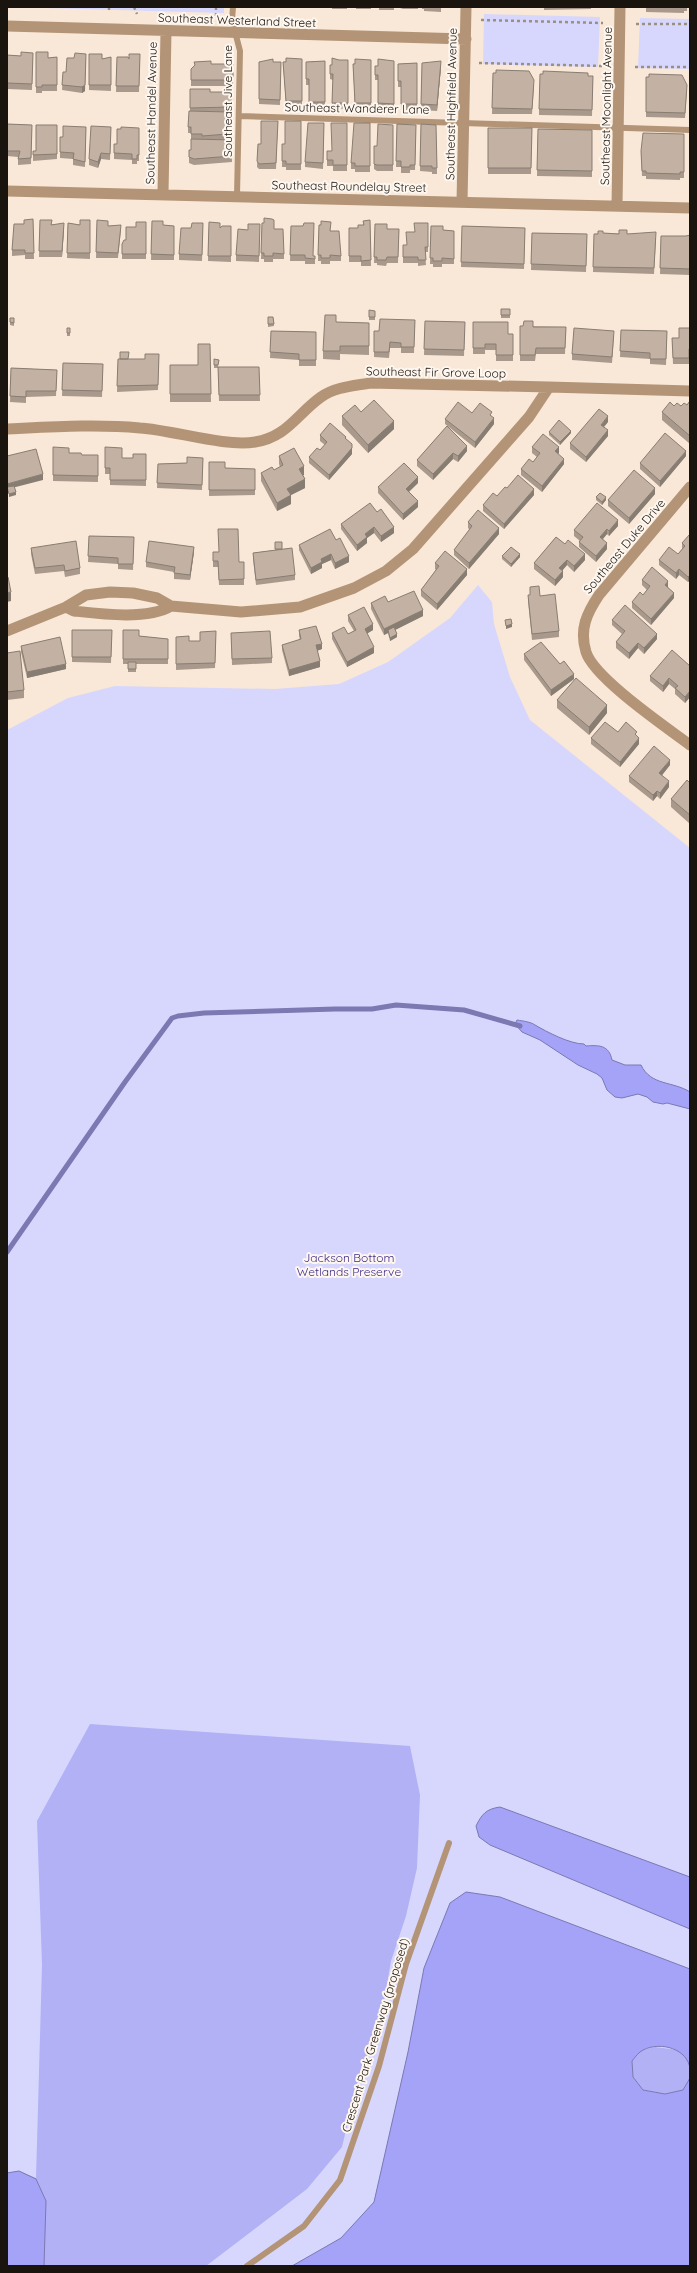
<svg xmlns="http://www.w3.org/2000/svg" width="697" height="2273" viewBox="0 0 697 2273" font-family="Quicksand,sans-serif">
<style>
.green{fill:#d7d7fe}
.forest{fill:#b2b1f6}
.water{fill:#a5a3f8;stroke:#7b78b2}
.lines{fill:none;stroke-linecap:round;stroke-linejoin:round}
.stream{stroke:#7b78b2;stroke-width:5}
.path{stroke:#9b8f82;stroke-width:2.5;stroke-dasharray:3 3;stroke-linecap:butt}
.service{stroke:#b39477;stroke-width:6}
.minor{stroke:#b39477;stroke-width:11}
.wall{fill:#a8998c}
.shaded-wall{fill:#887d72}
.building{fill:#c3b2a3;stroke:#887d72}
.labels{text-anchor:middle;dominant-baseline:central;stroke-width:4;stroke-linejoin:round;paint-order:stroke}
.street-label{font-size:12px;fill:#1a140e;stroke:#fef7f0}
.park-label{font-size:12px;fill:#3b2a8a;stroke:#fef7f0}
</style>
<rect width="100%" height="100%" fill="#f9e8d7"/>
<!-- green -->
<path class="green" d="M7,7H224V13Z
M484,14L600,17L598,67L483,64Z
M640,18L690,19V69L638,68Z
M478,585L492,602L494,624L510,677L530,720L690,848V2266H7V730L68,698L115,686L275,689L339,684L388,662L450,618Z"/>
<!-- forest -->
<path class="forest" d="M90,1724L410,1746L420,1795L417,1868L406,1916L391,1961L381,2019L357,2084L342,2147L307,2189L206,2266H7V2173L19,2171L36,2178L42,1965L37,1821Z
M655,2047L679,2050L689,2060L690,2078L683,2090L665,2094L643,2090L633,2077L632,2060L642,2050Z"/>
<!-- water -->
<path class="water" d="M517,1020C523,1021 531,1022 535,1025C547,1032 570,1044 584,1044L586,1046C599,1045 609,1045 612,1060L625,1065H641C651,1086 673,1081 690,1092V1109L667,1103L663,1104L653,1102L647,1097L638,1094L622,1098L615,1097L607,1090L602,1078L597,1074L578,1065L540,1040L522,1032L515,1024Z
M500,1807L690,1877V1929L490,1845L479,1837L476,1826C482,1814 486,1809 500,1807Z
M466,1892L500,1897L690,1969V2069C688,2049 661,2041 643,2050C639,2052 635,2057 632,2061L633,2077L643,2090L665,2094L683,2090L690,2078V2266H292L341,2238L374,2202L408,2052L424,1968L450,1903Z
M19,2171L36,2179L46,2201L44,2266H7V2173Z"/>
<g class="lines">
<!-- stream -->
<path class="stream" d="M7,1252L125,1082L172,1018L178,1016L204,1013L335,1009H372L396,1005L464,1010L520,1026"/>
<!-- path -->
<path class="path" d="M109,7V13
M134,7L137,14
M216,16V7
M481,20L603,23
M636,24H690
M479,63L603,66
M635,67H690"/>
<!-- service -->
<path class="service" d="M233,7L232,20L240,51L237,196
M239,116L690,130
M247,2266L304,2226L340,2180L379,2066L406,1964L449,1843"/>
<!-- minor -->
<path class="minor" d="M7,26L466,39
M7,191L690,208
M163,194L166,31
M462,202L466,7
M617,206L620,7
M549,387L690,391
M7,429C51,427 96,424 140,428C173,430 224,447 255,442C287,437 297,414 321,397C335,387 353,386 370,383L549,387L529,417L413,549L386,571L354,588L300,607L241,612L171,606L157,598L133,593L110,592L86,595L66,607L7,631
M690,487L599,595C587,613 579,629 586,652C594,678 666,727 690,745
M66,607L74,611C101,614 148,620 171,606"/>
</g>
<!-- wall -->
<path class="wall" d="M285,7H300V8H285Z
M332,7H347V9H332Z
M356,7H371V9H356Z
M379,7H394V10H379Z
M400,7H418V9H403L400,8Z
M422,7H441V12L424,11V9H422Z
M544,7H591V9L544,10Z
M646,7H687V11H684V13L646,12Z
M36,52L48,58L57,57V91H42V93H36Z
M33,53L32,90L7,89V55L21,56Z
M89,54L102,59L111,57V91L89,90Z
M140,54L139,92H116L117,57L129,59Z
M67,58L85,91L82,93L62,90L63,72H66Z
M302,59V107H286L283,62Z
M339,60H348V109L332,108L333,80L330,79V65H332Z
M371,60V109H355L353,64Z
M325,61V108H309V85H306V62Z
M394,61V109H378V80H375V66H378Z
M259,62H281L280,105L259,104Z
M417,63V110H401V87H398V64Z
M422,63L441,67L437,111L421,110Z
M211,64H233V86H191V69Z
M493,73L534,86L532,114H492Z
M588,76H593L592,116L539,115V109Z
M646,77L687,90L685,118L646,117Z
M190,89L210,92H231V113H228V140H232V162L194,165L189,163V150H191V133H188V127L190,111Z
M278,121L276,169H259L257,167L258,144H261Z
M301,121V170H286V167H282V144H285Z
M324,123L323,169L305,167V162Z
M347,123V171H333V166H327V151H332Z
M370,123V172H355V169H351V163Z
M7,124L32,125L31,164L18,165V157L7,156Z
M397,124L416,125L415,170H410V173H401V167H396Z
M421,124L436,125L437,174H432V172L420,171Z
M57,125V159L33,161V151H36Z
M393,125V171H377L374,169V146H377Z
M86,127L85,167L73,165V159L60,158V137H63Z
M111,127L110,160L101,159L98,168L89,165V159Z
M139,128V161H137V164H132V160L114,159V144H117Z
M488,128H532L531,174H488Z
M538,129L592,130V177L537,176Z
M684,134V178H680V180L646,179V176H642L641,151Z
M33,219L34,259H25V255L12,256V250L24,224Z
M40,220L52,225L64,229L62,257H39Z
M90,220V259L67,258L68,223L80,225Z
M97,220L108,226L121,230L118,258H96Z
M370,220L371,266H361V262H349V228H358Z
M152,221L163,225L174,226V260H151Z
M146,222V259H122V244L126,240L136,227Z
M209,222L220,228L231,226V262L208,261Z
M203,223L202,261L179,260V254L191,228Z
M262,223L274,229L284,254V259H273V262H264V259H261Z
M428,223V252H425L426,265L418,266V263H403V245H407L414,232Z
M260,224L259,262L236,261V255Z
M375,224L387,229H399L398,263H387L386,266L377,265V263H374Z
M319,225H321L331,231L341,256V261H330V264H321V261H318Z
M291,226L313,256H315V264H305V261H290Z
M431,226L443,230L454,231V264H442V267H433V264H430Z
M462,226L525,228L524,269L461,267Z
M532,233L587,234L586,272L531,270Z
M603,233L627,234L656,238L654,274L593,272L594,234Z
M690,235V275L660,274L661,236H686Z
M501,309H510V318H501Z
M369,310L375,311V320H369Z
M268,317H273L274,326L268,327Z
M10,318H14V326L10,325Z
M415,320L414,353H401V348H390L389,358L374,357V331H379Z
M425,321L465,322L464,356L424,355Z
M336,322L369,323V355L340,354V360L323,359V351Z
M473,322L508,334H513V361H496V350H485V354H473Z
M520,326L566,327L565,354H536L535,361H520Z
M67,328H70V336H67Z
M690,328V354H689V364H673L672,338H679Z
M621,330L667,331L666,365L650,364V359L620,357Z
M271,331L316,332V366H299V360L270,358Z
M614,336L612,363L572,360V354Z
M210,344L211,402H170V365H198Z
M159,354L158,390L117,392L118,359H145Z
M214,359L219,360L218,367H259L260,401H219L218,368H214Z
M63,363L103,364L102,397L62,396Z
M11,368L57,370L56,396L26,397V403L10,402Z
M690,402V444L662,420V412L674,406L687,405Z
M361,412L394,429L368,453L342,425V416Z
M472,413L494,424L475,448L445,424V419Z
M608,422L604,427L608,436L586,462L570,449V443Z
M447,426L467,451L458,462L453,459L433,480L417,466V460Z
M549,432L571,433L560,445L549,435Z
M320,435L346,439L352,450V454L329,480L309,463V457L320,450L325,445L320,441Z
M53,447L69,453L82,455H98V482L53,481Z
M105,447L122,458H133L146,454V486L110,485V474H105Z
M532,447L559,453L558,454L564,464L542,492L521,475V469L533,462L537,457L532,453Z
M279,456L304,475H303L305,488L291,495V504L277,511L261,481V473L274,470L280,467L279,464Z
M686,456L660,487L640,469V463Z
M203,458L202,490L157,488L158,464L187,463Z
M209,462L225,468L255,469V495L209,496Z
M418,483L409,492L418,507L403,520L378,493V487Z
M655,494L629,524L608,506V500Z
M534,495L504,529L483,511V505L497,496Z
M596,497L606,500L602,505L596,500Z
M377,512L394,533L381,542L374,533L367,538V543L357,551L341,529V524Z
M468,522L499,534L469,569L454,555V550L470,530L468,528Z
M618,526L609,536L607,534L603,539L607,549L596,562L579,547V542L580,541L574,536V530Z
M690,534V580L688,582L679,575L676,579L659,565V560L678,554L682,549V543Z
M89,536L134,537L133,570L118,569V564L88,562Z
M556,537L585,560L574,572L567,565L562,571L563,577L555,586L534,569V563Z
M336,540L349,562L335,569L331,560L322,564V568L311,574L299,550V545Z
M275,542L282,549L295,575V580L256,585L253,559V553L275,550Z
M31,548L80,568V574L65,577L64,571L35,574L31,554Z
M194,552L190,580L174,579V572L146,567V562Z
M213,552H219L239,562H244V585H219L218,567H213Z
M502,556L520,557L511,567L502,559Z
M435,563L467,575L437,610L421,596V590L436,570L435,569Z
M642,580L668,587L674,598L651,625L632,608V602L643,595L647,590L642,585Z
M530,587L540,596L559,631V637L532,640L528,601V595H530Z
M388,602L423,616L395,630L397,637L390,641L388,633L384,635L371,609V603Z
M348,615L373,630L367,633L374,653L347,667L332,639V633L348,634L354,631L348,621Z
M612,620L657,639L644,654L638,648L629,659L616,648V642L622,634L612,625Z
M72,630H112L111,663L72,662Z
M123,630L139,636L168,639V664H136V672H128V664H123Z
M299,630L322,649L317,651L320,667L289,676L282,650V645L300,640L299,636Z
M231,633L272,658V663L232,665Z
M176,637L189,641H200L216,637L215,668L176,670Z
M21,646L66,669L27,678L21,652Z
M7,653L24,690V698L7,700Z
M524,654L560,664L574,679L551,696L524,660Z
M690,666V697L685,703L675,694V689L669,684L663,692L650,681V676Z
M557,700L607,713L589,735L557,708Z
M618,732L639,744L620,767L591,744V738Z
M670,765L662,775L669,787L660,799L657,796L653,801L629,782V776Z
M690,783V824L671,807V799Z"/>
<!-- shaded-wall -->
<path class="shaded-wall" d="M86,54L85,91L82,93V87Z
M441,61V67L437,111V105Z
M101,153V159L98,168V162Z
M64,223V229L62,257V251Z
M608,416V422L601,430V425Z
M494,418V424L475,448V442Z
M394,421V429L368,453V445Z
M608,430V436L586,462V457Z
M571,431V433L560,445V442Z
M352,444V454L329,480V475Z
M467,446V451L458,462V456Z
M559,447V453L555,457V451Z
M686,451V456L660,487V481Z
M453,453V459L433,480V474Z
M564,459V464L542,492V486Z
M304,466V475L299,477V469Z
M43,474V480L8,489L7,487V489V484Z
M418,477V483L406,494V489Z
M305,479V488L287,497V489Z
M655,488V494L629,524V518Z
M534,489V495L504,529V524Z
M16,492V495L9,497V494Z
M291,495V504L277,511V503Z
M606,497V500L602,505V502Z
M418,501V507L403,520V514Z
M618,520V526L609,536V531Z
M374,527V533L367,538V543L357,551V545L365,534Z
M394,527V533L381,542V536Z
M499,528V534L469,569V563Z
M607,529V534L600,542V537Z
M607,543V549L596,562V556Z
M194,547V552L190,580V575Z
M331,554V560L322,564V568L311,574V568L321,559Z
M520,554V557L511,567V564Z
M585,554V560L574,572V566Z
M349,556V562L335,569V563Z
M567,560V565L559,574V568Z
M467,569V575L437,610V604Z
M679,569V575L676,579V573Z
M563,571V577L555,586V580Z
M690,575V580L688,582V577Z
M668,581V587L665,591V585Z
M11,592V601L7,602V593Z
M674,593V598L651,625V619Z
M423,610V616L389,633L388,630V633L384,635V629Z
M373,624V630L365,635V629Z
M512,624V627L506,629V626Z
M397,634V637L390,641V638Z
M657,634V639L644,654V648Z
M638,643V648L629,659V653Z
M322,644V649L316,651V645Z
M374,647V653L347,667V662Z
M320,661V667L289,676V670Z
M66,664V669L27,678V672Z
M574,674V679L551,696V690Z
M669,678V684L663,692V686Z
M690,691V697L685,703V697Z
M607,705V713L589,735V727Z
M639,738V744L620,767V762Z
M670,760V765L659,779V773Z
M669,781V787L660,799V793Z
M657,791V796L653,801V795Z"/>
<!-- building -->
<path class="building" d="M21,52L33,53L32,84L7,83V55L21,56Z
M36,52H48V58L57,57V85H42V87H36Z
M75,53L86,54L85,85L82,87L62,85L63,72H66L67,58H74Z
M89,54H102V59L111,57V85H89Z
M129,54H140L139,86H116L117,57H128L129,59Z
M286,58L302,59V101H286L283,62H286Z
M332,58L339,60H348V103H332L333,74H330V65H332Z
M273,59V62H281L280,100L259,99V62Z
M355,59L371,60V103H355L353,64H355Z
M378,59L394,61V104L378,103V75H375V66H378Z
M211,61V64H233V80H191V69L195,65L194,62Z
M325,61V102H309V79H306V62Z
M441,61L437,105L421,104L422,63Z
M417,63V104H401V81H398V64Z
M496,70L529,71L534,80L532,109L492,108L493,73H496Z
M543,71L588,73V76H593L592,110L539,109L540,74H543Z
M649,74L682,75L687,85L685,113L646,112V77H649Z
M190,89H210V92H231V107L190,108Z
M189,111L228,112V134L202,136V134H191V127H188Z
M261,121H278L276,163L259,164L257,161L258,144H261Z
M285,121H301V164H286V161H282V144H285Z
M308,123H324L323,163L305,162Z
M331,123H347V165H333V160H327V151H332Z
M354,123H370V166H355V163H351Z
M7,124L32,125L31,158L18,159L20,151H7Z
M378,124L393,125V165H377L374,164V146H377Z
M397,124L416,125L415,165H410V167H401V161H396Z
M421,124L436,125L437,168H432V166H420Z
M36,125H57V154L33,155V151H36Z
M63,126L86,127L85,162L73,159L74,153L60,152V137H63Z
M91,126L111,127L110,154L101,153L98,162L89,159Z
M121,127L139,128V155H137V159H132V154L114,153V144H117V129H121Z
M488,128H532L531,168H488Z
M538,129L592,130V171L537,170Z
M643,133L684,134V172H680V174L646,173V171H642L641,151Z
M191,139L232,140V156L194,159L189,157V150H191Z
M264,218L272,219L274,220V229H283L284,254L273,253V256H264V253H261L262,223H264Z
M33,219L34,253H25V250H12L14,224H24V220Z
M40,220H52L51,225L64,223L62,251H39Z
M80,220H90V253H67L68,223L80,225Z
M97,220L108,221V226L121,225L118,253L96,252Z
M370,220L371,260L361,261V256H349V228H358V225H364L363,221Z
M152,221H163V225L174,226V255L151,254Z
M321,221L331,222L330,231H339L341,256L330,255V258H321V255H318L319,225H321Z
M136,222H146V254H122V244L124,240H126V227H136Z
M209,222L220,223V228L222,226H231V256H208Z
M192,223H203L202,255L179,254L181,228H191Z
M304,223H314L313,256H315V259L305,258V255H290L291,226H303Z
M414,223H428V247H425L426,260H418V257H403V245H407L406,232H415Z
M248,224H260L259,256L236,255L238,229L248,230Z
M375,224H387V229H399L398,257H387L386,260H377V257H374Z
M431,226H443V230L454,231V259L442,258V261H433V258H430Z
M462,226L525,228L524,264L461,262Z
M619,230H627V234L656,232L654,268L593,267L594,234H598V231H603V233L619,234Z
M532,233L587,234L586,266L531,264Z
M690,235V269L660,268L661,236H686Z
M501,309H510V315H501Z
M369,310L375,311V317H369Z
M325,315H336V322L369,323V346H340V351H323Z
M268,317H273L274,324H268Z
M10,318H14V323L10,322Z
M380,319L415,320L414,347H401V343L390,342L389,352H374V331H379Z
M425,321L465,322L464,350L424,349Z
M524,321H533V327H566L565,348H536L535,355H520V326H523Z
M473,322H508V334H513V355H496V344H485V348H473Z
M67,328H70V333H67Z
M574,328L614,331L612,357L572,354Z
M679,328H690V349H689V358H673L672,338H679Z
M621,330L667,331L666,359H650V353L620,351Z
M271,331L316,332V360H299V354L270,352Z
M198,344H210L211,394H170V365H198Z
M120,352H129L128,359H120Z
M145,354H159L158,385L117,386L118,359H145Z
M214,359L219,360L218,365H214Z
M63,363L103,364L102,391L62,390Z
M218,367H259L260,395H219Z
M11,368L57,370L56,391H26V397L10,396Z
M374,400L394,421L368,445L342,416L355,405L361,412Z
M458,402L472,413L480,403L492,412L490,415L494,418L475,442L445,419Z
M670,402L674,406L677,403L681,406L684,403L687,405L689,402H690V436L662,412Z
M599,409L608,416L601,425L608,430L586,457L570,443Z
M559,420L571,431L560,442L549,432Z
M330,423L346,437L345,438L352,444V448L329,475L309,457L317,448L320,450L327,442L320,435Z
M447,426L467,446L458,456L453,453L433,474L417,460Z
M665,433L686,451L660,481L640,463Z
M543,434L559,447L555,451L564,459L542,486L521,469L529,459L533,462L540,453L532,447Z
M53,447L69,448V453H81L82,455H98V476L53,475Z
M105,447L122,448V458H133V454H146V480H110V468H105Z
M294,448L304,466L299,469L305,479L287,489L291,495L277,503L261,473L272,467L274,470L283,465L279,456Z
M36,449L43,474L7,484V456Z
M187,457L203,458L202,485L157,483L158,464L187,463Z
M209,462H225V468L255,469V490H209Z
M404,463L418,477L406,489L418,501L403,514L378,487Z
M634,470L655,488L629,518L608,500Z
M518,475L534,489L504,524L483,505L493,493L497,496L505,487L507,488Z
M14,486L16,492L9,494L7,487Z
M600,493L606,497L602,502L596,497Z
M370,503L377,512L381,509L394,527L381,536L374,527L365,534L367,537L357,545L341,524Z
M597,503L618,520L609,531L607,529L600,537L607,543L596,556L579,542L583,537L574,530Z
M478,510L499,528L469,563L454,550L472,526L468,522Z
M218,529H238L239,562H244V579L219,580L218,561H213V552H219Z
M330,529L336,540L340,538L349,556L335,563L331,554L321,559L322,562L311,568L299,545Z
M690,534V575L688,577L679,569L676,573L659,560L669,547L678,554L685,546L682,543Z
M89,536L134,537L133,564H118V558L88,556Z
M556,537L565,544L568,540L585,554L574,566L567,560L559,568L563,571L555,580L534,563Z
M76,541L80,568L65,571L64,565L35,568L31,548Z
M149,541L194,547L190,575L174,573L175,567L146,562Z
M275,542H282V549H275Z
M511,547L520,554L511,564L502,556Z
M292,548L295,575L256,580L253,553Z
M445,551L467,569L437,604L421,590L439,566L435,563Z
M652,567L668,581L665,585L674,593L651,619L632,602L640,592L643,595L650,586L642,580Z
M7,577H8L11,592L7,593Z
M539,586L540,596L555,594L559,631L532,634L528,595H530V587Z
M414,591L423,610L384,629L371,603L385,596L388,602Z
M625,605L657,634L644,648L638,643L629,653L616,642L625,631L612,620Z
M364,607L373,624L365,629L374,647L347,662L332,633L344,627L348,634L356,630L348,615Z
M511,619L512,624L506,626L505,620Z
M316,626L322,644L316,645L320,661L289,670L282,645L301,639L299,630Z
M394,627L397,634L390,638L388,630Z
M72,630H112L111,657H72Z
M123,630H139V636L168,639V659H123Z
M216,631L215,663L176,664V637L189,636V641H200V632Z
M270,631L272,658L232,659L231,633Z
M60,637L66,664L27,672L21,646Z
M541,642L560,664L564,661L574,674L551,690L524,654Z
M672,650L690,666V691L685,697L675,688L678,686L669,678L663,686L650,676Z
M20,651L24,690L7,692V653Z
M128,662H136V669H128Z
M576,678L607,705L589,727L557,700Z
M605,722L618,732L626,722L637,732L635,734L639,738L620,762L591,738Z
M654,746L670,760L659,773L669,781L660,793L657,791L653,795L629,776Z
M687,780L690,783V815L671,799Z"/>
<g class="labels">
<!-- street labels -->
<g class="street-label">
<text transform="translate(237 20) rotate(2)">Southeast Westerland Street</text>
<text transform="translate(227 101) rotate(-90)">Southeast Jive Lane</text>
<text transform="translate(451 104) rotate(-89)">Southeast Highfield Avenue</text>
<text transform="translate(606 106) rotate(-89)">Southeast Moonlight Avenue</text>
<text transform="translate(357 108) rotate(1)">Southeast Wanderer Lane</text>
<text transform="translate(151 113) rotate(-89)">Southeast Handel Avenue</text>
<text transform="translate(349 186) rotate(1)">Southeast Roundelay Street</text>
<text transform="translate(436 372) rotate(1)">Southeast Fir Grove Loop</text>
<text transform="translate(624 546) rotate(-50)">Southeast Duke Drive</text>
<text transform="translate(375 2035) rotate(-73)">Crescent Park Greenway (proposed)</text>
</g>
<!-- park labels -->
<g class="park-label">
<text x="349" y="1257">Jackson Bottom<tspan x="349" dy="14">Wetlands Preserve</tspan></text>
</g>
</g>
<!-- border -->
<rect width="697" height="2273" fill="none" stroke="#1a140e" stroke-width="16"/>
</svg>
